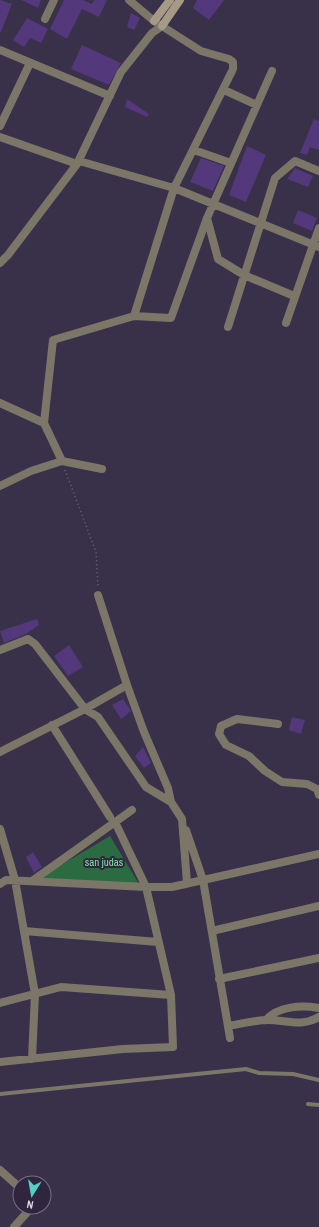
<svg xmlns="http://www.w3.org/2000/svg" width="319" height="1227" viewBox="0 0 319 1227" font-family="'Archivo Narrow',sans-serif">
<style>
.green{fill:#2b6b42}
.building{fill:#53387b}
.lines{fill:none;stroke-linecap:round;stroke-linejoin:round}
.path{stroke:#6f677d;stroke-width:1.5;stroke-dasharray:1 3;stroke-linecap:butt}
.lane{stroke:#7c7669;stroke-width:4}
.street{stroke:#7c7669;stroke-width:8}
.secondary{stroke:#a49a86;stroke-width:8}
.labels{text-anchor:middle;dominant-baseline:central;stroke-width:4;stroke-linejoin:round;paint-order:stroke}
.park-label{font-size:11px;fill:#77e29b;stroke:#2f263e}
</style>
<rect width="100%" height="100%" fill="#393049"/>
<!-- green -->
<path class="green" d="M110,836L139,884L34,881Z"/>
<!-- building -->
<path class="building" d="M0,0L12,4L1,32H0Z
M21,0H41L38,8Z
M64,0H83L92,4L94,0H107L99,17L82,9L67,39L50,29Z
M197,0H224L209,20L193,8Z
M131,13L140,18L134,30L127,27Z
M27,18L48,29L41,43L30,38L24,47L13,40Z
M82,45L121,63L109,85L71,69Z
M127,99L149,114L147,117L125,107Z
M314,119L319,121V150L310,147L307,155L300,153Z
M247,146L266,155L246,202L229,195Z
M201,158L224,166L213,191L190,182Z
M295,168L313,176L308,187L287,179Z
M298,210L317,218L312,231L293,223Z
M37,619L39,625L26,634L4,643L0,631Z
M69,645L83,667L68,676L54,656Z
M123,699L131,711L121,719L112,705Z
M292,717L305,720L301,734L289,730Z
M143,747L151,763L144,768L135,756Z
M33,852L42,867L34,873L26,857Z"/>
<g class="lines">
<!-- path -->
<path class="path" d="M65,470L96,552L98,587"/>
<!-- lane -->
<path class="lane" d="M0,1094L246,1069L259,1073L293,1074L319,1080
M308,1104L319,1105"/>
<!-- street -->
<path class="street" d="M45,19L54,0
M0,50L110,96
M224,90L257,105
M0,126L30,63
M0,137L77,164
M194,150L231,163
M79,161L174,188L319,247
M207,218L218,259L244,275L294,296
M0,263L8,255L77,164L121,72L152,33L162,26
M134,316L171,318L207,218L272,71
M286,323L319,228
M228,327L275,178L295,161L319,171
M0,403L44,423
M62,461L44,423L53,340L134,316L174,188L233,69V62L229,59L201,51L154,21L129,0
M0,486L31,471L62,461L102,469
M98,595L127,685
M0,650L28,639L35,644L85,709L98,717L146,787L171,802
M278,724L237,719L221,726L219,734L226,745L249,756L265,771L282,782L307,784L317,789L319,795
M52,725L110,817
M0,752L85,709L127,685L144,732L168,788L171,802L182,819L187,883
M0,829L15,880L35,994L32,1059
M186,830L203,880L230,1038
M32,881L132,810
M0,884L6,880L146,887H172L319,854
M24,931L158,942
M212,931L319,906
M219,979L319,958
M0,1003L61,987L171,995
M266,1020C278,1006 301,1005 319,1008
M228,1026C240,1024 252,1021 265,1020C284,1019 301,1028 319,1017
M0,1062L123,1049L173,1047L171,995L146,887L115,822
M0,1170L20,1188
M14,1227L32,1207"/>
<!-- secondary -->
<path class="secondary" d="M154,21L170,0
M162,26L180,0"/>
</g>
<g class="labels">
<!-- park labels -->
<g class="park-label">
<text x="104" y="862">san judas</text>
</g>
</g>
<!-- north arrow -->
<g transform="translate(32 1195) rotate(191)"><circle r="19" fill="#2f263e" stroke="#766e83"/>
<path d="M0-3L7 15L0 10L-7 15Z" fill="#55cec5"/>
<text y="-6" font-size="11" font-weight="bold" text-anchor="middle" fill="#e0dbeb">N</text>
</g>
</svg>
